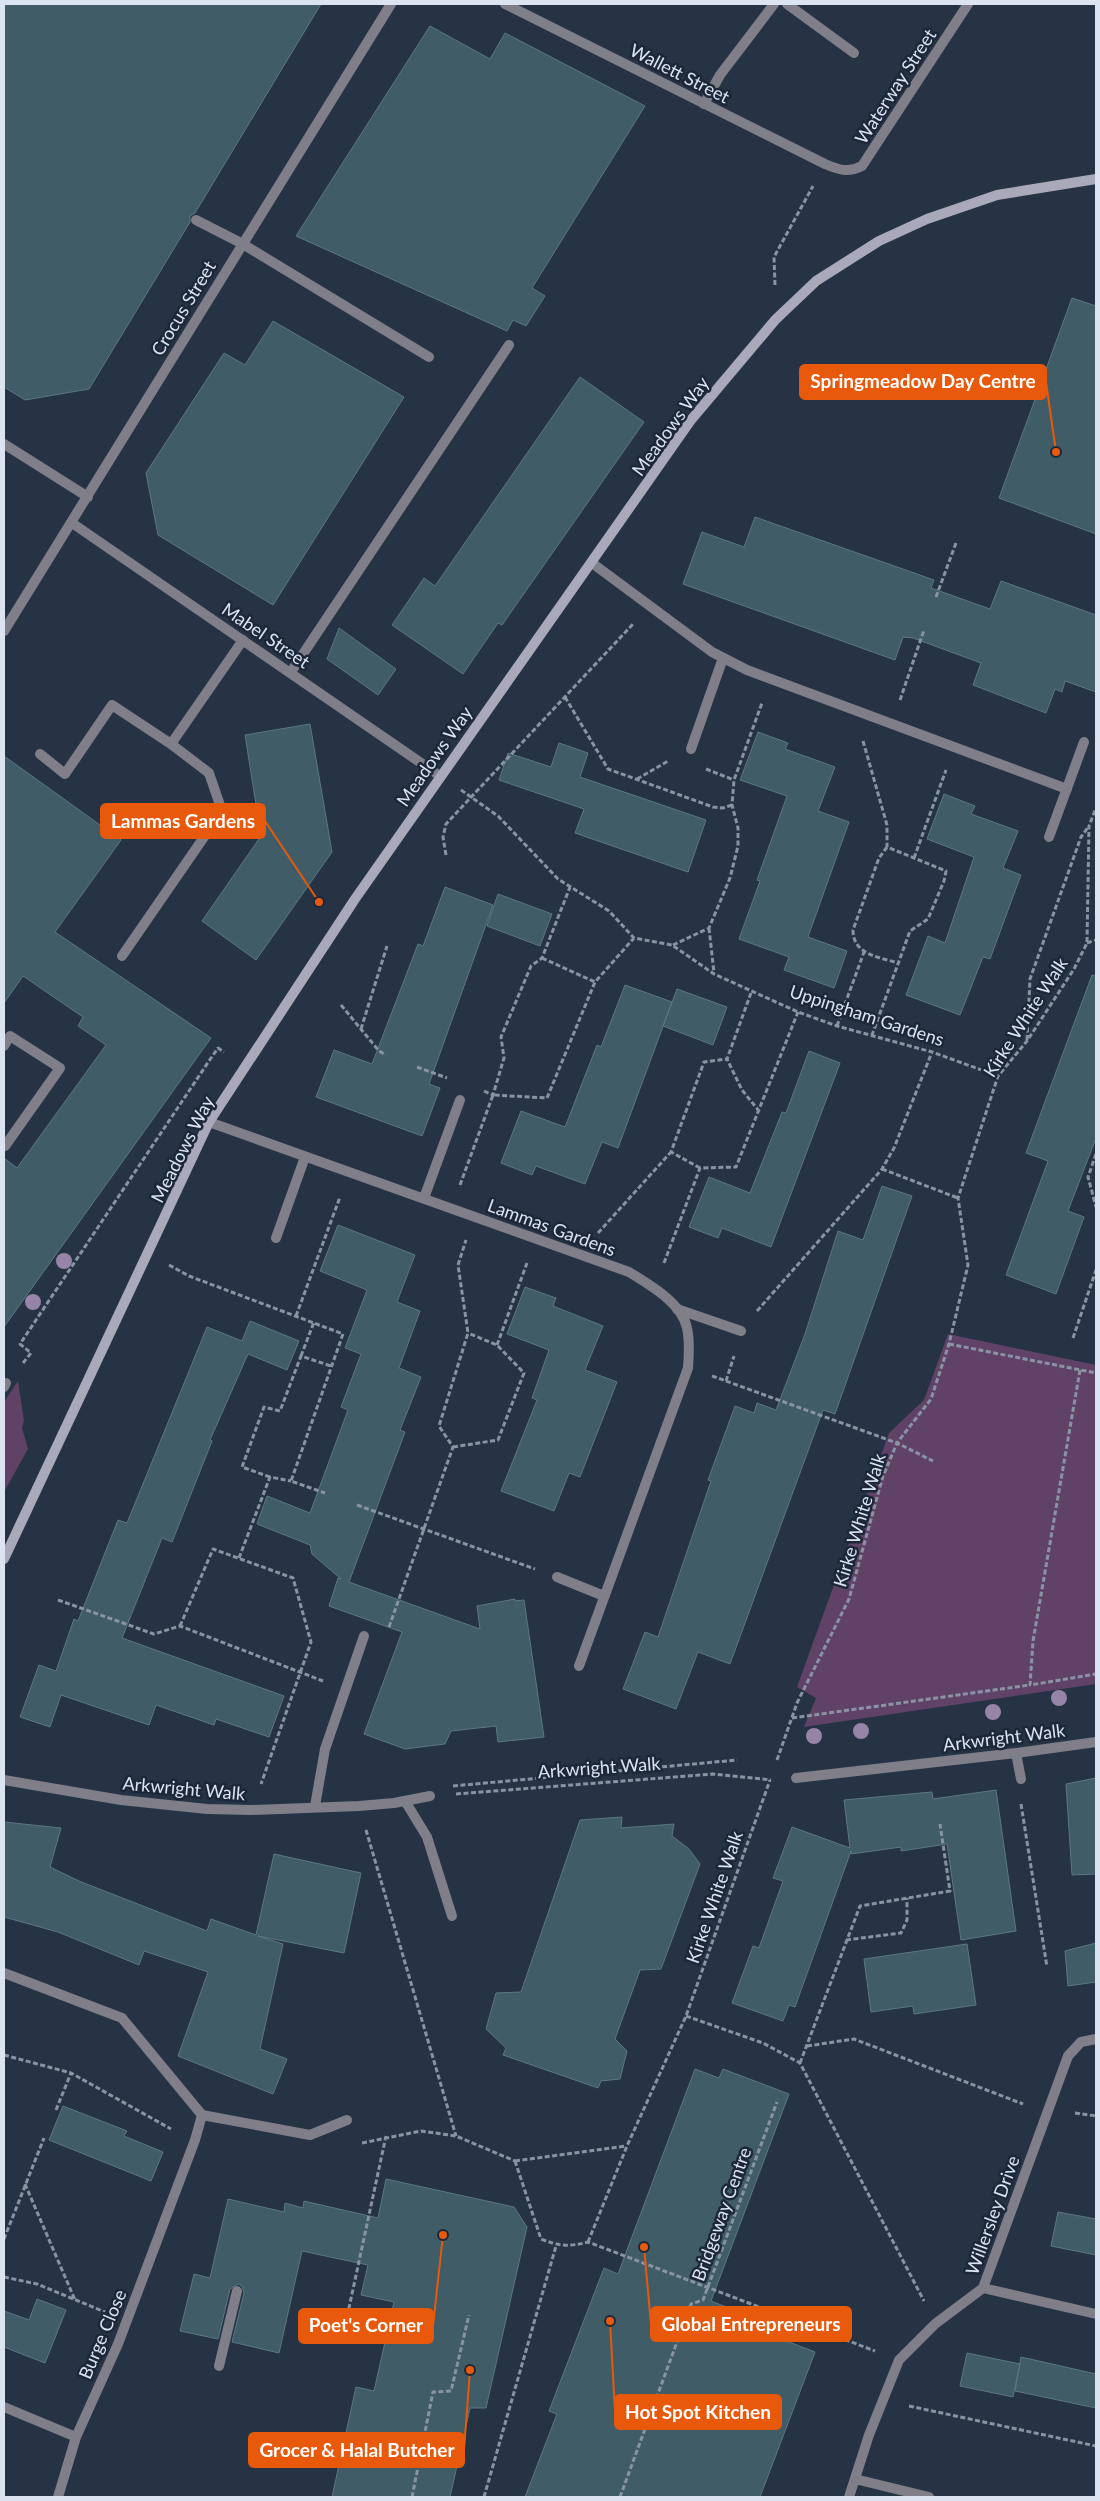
<svg xmlns="http://www.w3.org/2000/svg" width="1100" height="2501" viewBox="0 0 1100 2501" font-family="Lato,sans-serif">
<style>
.green{fill:#614267}
.building{fill:#405c66;stroke:#5c7884}
.lines{fill:none;stroke-linecap:round;stroke-linejoin:round}
.path{stroke:#8994a3;stroke-width:3;stroke-dasharray:5 2.5;stroke-linecap:butt}
.lane{stroke:#7f7e89;stroke-width:10}
.street{stroke:#7f7e89;stroke-width:10}
.secondary{stroke:#aaa9bb;stroke-width:10}
.tree{fill:#9684a9}
.labels{text-anchor:middle;dominant-baseline:central;stroke-width:5;stroke-linejoin:round;paint-order:stroke}
.street-label{font-size:18px;fill:#dbe4f0;stroke:#1c283a}
.leader{fill:none;stroke:#e8590c;stroke-width:2}
.callout-dot{fill:#e8590c;stroke:#1c283a;stroke-width:2}
.callout{fill:#e8590c;stroke:#e8590c;stroke-width:2}
.callout-label{font-size:19px;text-anchor:middle;font-weight:bold;fill:#fff}
</style>
<rect width="100%" height="100%" fill="#253345"/>
<!-- green -->
<path class="green" d="M948,1334L1096,1365V1684L804,1727L816,1698L797,1687L889,1433L924,1400Z
M18,1381L24,1421L22,1428L28,1449L4,1492V1402Z"/>
<!-- building -->
<path class="building" d="M4,4H321L195,213L190,216V222L89,389L25,400L4,387Z
M430,26L490,59L505,33L645,106L532,288L545,296L526,326L513,320L507,331L296,236Z
M1072,298L1096,306V534L999,498Z
M273,321L404,397L273,605L158,535L146,473L224,353L245,365Z
M580,377L644,422L502,625L498,623L463,674L392,625L424,578L435,586Z
M755,517L934,580L931,588L990,609L1001,581L1096,615V692L1065,681L1062,692L1055,689L1046,713L973,685L981,663L913,638L903,637L895,660L683,584L702,532L744,547Z
M339,628L396,669L378,695L327,659Z
M310,724L332,852L256,960L202,921L261,836L245,735Z
M758,732L788,743L785,749L835,767L818,811L849,822L808,937L847,951L834,988L784,970L789,957L739,939L760,881L757,880L787,796L740,780Z
M559,743L588,753L580,777L706,820L688,872L575,833L584,809L499,780L508,753L551,767Z
M4,756L121,840L55,932L211,1038L4,1327V1158L17,1168L106,1045L78,1026L83,1017L23,976L4,1003Z
M944,794L975,806L971,814L1018,831L1003,868L1021,875L990,959L983,957L960,1015L906,995L928,936L945,943L974,857L927,839Z
M445,887L493,905L429,1084L440,1088L422,1136L316,1097L334,1050L372,1064L418,944L423,946Z
M498,894L552,914L540,946L487,926Z
M1092,975L1096,976V1138L1068,1211L1084,1217L1056,1294L1006,1275L1048,1161L1026,1153Z
M625,985L672,1002L618,1148L602,1142L585,1184L536,1166L532,1175L501,1163L521,1111L565,1127L597,1045L601,1047Z
M677,989L727,1007L713,1045L663,1026Z
M809,1051L840,1063L771,1247L722,1228L718,1238L689,1227L709,1177L750,1193L782,1112L786,1113Z
M882,1186L912,1196L835,1414L823,1410L730,1664L698,1652L676,1709L623,1689L645,1632L658,1637L711,1481L708,1480L735,1406L754,1413L757,1403L776,1410L805,1334L838,1231L863,1240Z
M338,1225L415,1255L397,1302L420,1311L399,1368L421,1377L400,1430L405,1432L349,1582L480,1629L477,1606L515,1599V1601L524,1600L544,1737L498,1742L496,1726L451,1731L445,1744L405,1749L364,1734L402,1632L329,1606L338,1578L341,1579L312,1554L310,1545L257,1524L267,1496L310,1513L348,1410L341,1407L361,1354L345,1348L367,1290L320,1271Z
M525,1287L556,1298L553,1306L603,1326L585,1370L617,1382L580,1477L569,1473L554,1511L501,1491L537,1400L532,1398L549,1350L507,1334Z
M250,1321L299,1341L287,1370L248,1354L210,1440L212,1441L172,1542L162,1538L122,1638L284,1696L269,1737L216,1719L214,1725L156,1705L149,1725L61,1695L50,1727L20,1717L39,1665L56,1671L74,1619L78,1621L118,1520L127,1523L207,1327L242,1341Z
M1096,1778V1874L1072,1875L1066,1784Z
M996,1790L1016,1931L961,1940L947,1844L901,1851V1847L851,1854V1851L795,2007L789,2005L783,2021L732,2003L753,1946L759,1948L783,1881L773,1878L792,1827L850,1848L844,1800L932,1792L933,1799Z
M622,1817L621,1828L674,1824L672,1836L689,1849L700,1864L661,1969L640,1970L615,2039L627,2051L620,2079L601,2081L598,2088L503,2055L506,2048L486,2029L496,1993L521,1992L580,1820Z
M4,1822L61,1828L50,1867L79,1881L207,1931L211,1919L256,1935L274,1854L361,1873L344,1953L258,1936L283,1944L260,2049L287,2059L273,2094L178,2056L208,1972L144,1951L139,1965L58,1932L4,1917Z
M1096,1943V1982L1068,1986L1065,1951Z
M967,1944L976,2005L914,2014L913,2006L871,2012L864,1959Z
M695,2069L719,2078L723,2069L789,2094L711,2301L754,2318L750,2327L815,2352L760,2497H525L557,2414L549,2411L604,2268L618,2274Z
M63,2106L127,2131L124,2136L163,2152L151,2181L49,2140Z
M386,2179L514,2207L527,2227L486,2408H470L450,2497H332L356,2387L374,2391L394,2302L361,2295L368,2265L302,2251L279,2353L232,2342L244,2293L242,2286L238,2284L230,2289L218,2339L180,2331L194,2274L210,2278L228,2199L284,2212L285,2203L303,2208L304,2201L378,2218Z
M1058,2212L1096,2219V2255L1051,2246Z
M37,2299L66,2310L45,2363L4,2347V2311L29,2320Z
M967,2353L1020,2364L1013,2397L960,2386Z
M1021,2357L1096,2374V2408L1015,2391Z"/>
<g class="lines">
<!-- path -->
<path class="path" d="M775,285L774,257L813,186
M936,597L956,543
M565,697L608,769L713,807L723,808L732,805
M900,700L924,630
M863,741L887,825V847L946,871L944,881L928,919L910,931L872,1035
M706,769L734,780
M637,779L668,761
M461,790L498,816L558,879L609,911L634,938L672,945L714,974L798,1012L837,1026L932,1052L998,1076
M887,847L879,858L853,930C853,955 879,957 898,963
M446,855L443,837L446,824L633,624
M914,858L946,770
M709,928L714,973
M1087,943L1096,940
M673,945L709,928L730,878L738,846V828L732,805L734,780L762,703
M542,958L595,982
M751,993L727,1059L742,1090L759,1111
M341,1005L379,1051L386,1055
M837,1026L864,952
M361,1029L387,946
M1027,1040L1030,979L1081,837L1089,826
M417,1067L447,1078
M484,1091L493,1095L504,1058L501,1037L531,966L542,958L570,887
M1096,1154L1088,1177L1096,1207
M700,1168L671,1152L704,1062L727,1059
M882,1169L958,1198
M460,1185L493,1095L547,1098L595,982L634,938
M598,1233L671,1152
M664,1263L700,1168L736,1167L798,1012
M169,1265L189,1276L343,1334L291,1481L325,1493
M757,1311L882,1169L894,1148L932,1052
M296,1316L340,1197
M1073,1338L1096,1270
M949,1344L1096,1373
M497,1345L527,1263
M301,1356L314,1322
M23,1363L31,1353L20,1344L209,1061L218,1048L224,1052
M1080,1370L1033,1641L1030,1685L1096,1674
M712,1376L726,1381L734,1356
M726,1381L897,1443L933,1461
M453,1447L498,1440L524,1373L497,1345L468,1333
M270,1477L242,1467L264,1407L280,1411L301,1356L331,1366
M357,1505L535,1569
M239,1558L270,1477L291,1481
M58,1600L154,1634L180,1626L323,1681
M180,1626L213,1549L293,1578L311,1642L261,1784
M389,1627L453,1447L439,1426L468,1333L458,1265L466,1240
M792,1718L1030,1685
M777,1760L797,1703L849,1599L883,1476L897,1443L931,1399L949,1344L968,1265L958,1198L998,1076L1027,1041L1074,969L1087,943L1089,826L1096,808
M453,1786L737,1760
M456,1794L713,1774L771,1780
M1021,1804L1047,1967
M366,1830L456,2136
M846,1940L901,1933L907,1920V1898
M686,2016L763,2043L800,2063L924,2301
M807,2046L854,2039L1023,2104
M4,2055L71,2073L171,2129
M800,2063L860,1906L950,1891L940,1824
M56,2110L71,2073
M1075,2113L1096,2116
M362,2143L421,2131L456,2136L515,2161
M515,2161L541,2239C558,2246 570,2247 588,2242L875,2351
M515,2161L626,2146
M25,2184L75,2300
M4,2239L44,2138
M588,2242L627,2146L686,2016L770,1780
M4,2277L37,2284L105,2312
M344,2331L386,2136
M909,2406L1096,2446
M412,2497L433,2392L451,2391L469,2315
M484,2497L556,2246
M620,2497L691,2304L703,2300L777,2102"/>
<!-- lane -->
<path class="lane" d="M787,4L854,53
M704,104L720,75L774,4
M196,220L241,243L429,357
M291,672L509,345
M171,744L243,640
M691,749L723,658
M40,754L65,774L112,705L171,744L209,773L222,811L122,956
M4,1046L10,1036L60,1068L5,1146
M424,1198L460,1100
M276,1238L305,1157
M677,1309L741,1331
M405,1801L427,1837L452,1916
M219,2366L237,2291
M855,2479L929,2497"/>
<!-- street -->
<path class="street" d="M505,4L825,164C839,170 848,173 862,166L968,4
M4,444L88,497
M72,523L440,776
M592,563L712,652L747,670L1067,789
M4,631L391,4
M1049,837L1084,742
M209,1122L629,1272C650,1285 682,1303 687,1328C690,1341 689,1355 688,1368L579,1666
M4,1387L6,1383
M557,1577L604,1596
M1016,1753L1021,1779
M796,1778L1016,1753L1096,1742
M4,1780L121,1800L207,1809L251,1810L359,1806L394,1803L430,1796
M315,1806L325,1749L364,1636
M4,1973L122,2018L202,2115
M202,2115L310,2135L347,2120
M983,2288L1096,2314
M4,2407L76,2437
M58,2497L76,2437L118,2344L195,2140L202,2115
M849,2497L869,2435L899,2360L935,2324L983,2288L1068,2056L1081,2042L1096,2039"/>
<!-- secondary -->
<path class="secondary" d="M4,1559L209,1122L355,899L691,420L776,319L816,281L879,241L927,219L997,195L1096,179"/>
</g>
<!-- trees -->
<g class="tree">
<circle cx="64" cy="1261" r="8"/>
<circle cx="33" cy="1302" r="8"/>
<circle cx="1059" cy="1698" r="8"/>
<circle cx="993" cy="1712" r="8"/>
<circle cx="861" cy="1731" r="8"/>
<circle cx="814" cy="1736" r="8"/>
</g>
<g class="labels">
<!-- street labels -->
<g class="street-label">
<text transform="translate(680 73) rotate(27)">Wallett Street</text>
<text transform="translate(895 86) rotate(-57)">Waterway Street</text>
<text transform="translate(183 308) rotate(-59)">Crocus Street</text>
<text transform="translate(670 426) rotate(-54)">Meadows Way</text>
<text transform="translate(266 635) rotate(34)">Mabel Street</text>
<text transform="translate(434 756) rotate(-55)">Meadows Way</text>
<text transform="translate(867 1015) rotate(18)">Uppingham Gardens</text>
<text transform="translate(1025 1017) rotate(-57)">Kirke White Walk</text>
<text transform="translate(182 1149) rotate(-63)">Meadows Way</text>
<text transform="translate(552 1227) rotate(20)">Lammas Gardens</text>
<text transform="translate(859 1520) rotate(-73)">Kirke White Walk</text>
<text transform="translate(1004 1737) rotate(-7)">Arkwright Walk</text>
<text transform="translate(599 1767) rotate(-4)">Arkwright Walk</text>
<text transform="translate(184 1788) rotate(5)">Arkwright Walk</text>
<text transform="translate(714 1897) rotate(-71)">Kirke White Walk</text>
<text transform="translate(721 2214) rotate(-70)">Bridgeway Centre</text>
<text transform="translate(992 2215) rotate(-70)">Willersley Drive</text>
<text transform="translate(102 2334) rotate(-67)">Burge Close</text>
</g>
</g>
<!-- callouts -->
<path class="leader" d="M1056 452L1046 382M319 902L265 821M644 2247L651 2324M443 2235L433 2326M610 2321L615 2412M470 2370L464 2450"/>
<g class="callout-dot">
<circle cx="1056" cy="452" r="5"/>
<circle cx="319" cy="902" r="5"/>
<circle cx="644" cy="2247" r="5"/>
<circle cx="443" cy="2235" r="5"/>
<circle cx="610" cy="2321" r="5"/>
<circle cx="470" cy="2370" r="5"/>
</g>
<g class="callout">
<rect x="800" y="365" width="246" height="34" rx="5"/>
<rect x="101" y="804" width="164" height="34" rx="5"/>
<rect x="651" y="2307" width="200" height="34" rx="5"/>
<rect x="299" y="2309" width="134" height="34" rx="5"/>
<rect x="615" y="2395" width="166" height="34" rx="5"/>
<rect x="249" y="2433" width="215" height="34" rx="5"/>
</g>
<g class="callout-label">
<text x="923" y="388">Springmeadow Day Centre</text>
<text x="183" y="828">Lammas Gardens</text>
<text x="751" y="2331">Global Entrepreneurs</text>
<text x="366" y="2332">Poet's Corner</text>
<text x="698" y="2419">Hot Spot Kitchen</text>
<text x="357" y="2457">Grocer &amp; Halal Butcher</text>
</g>
<!-- border -->
<rect width="1100" height="2501" fill="none" stroke="#dbe4f0" stroke-width="10"/>
</svg>
